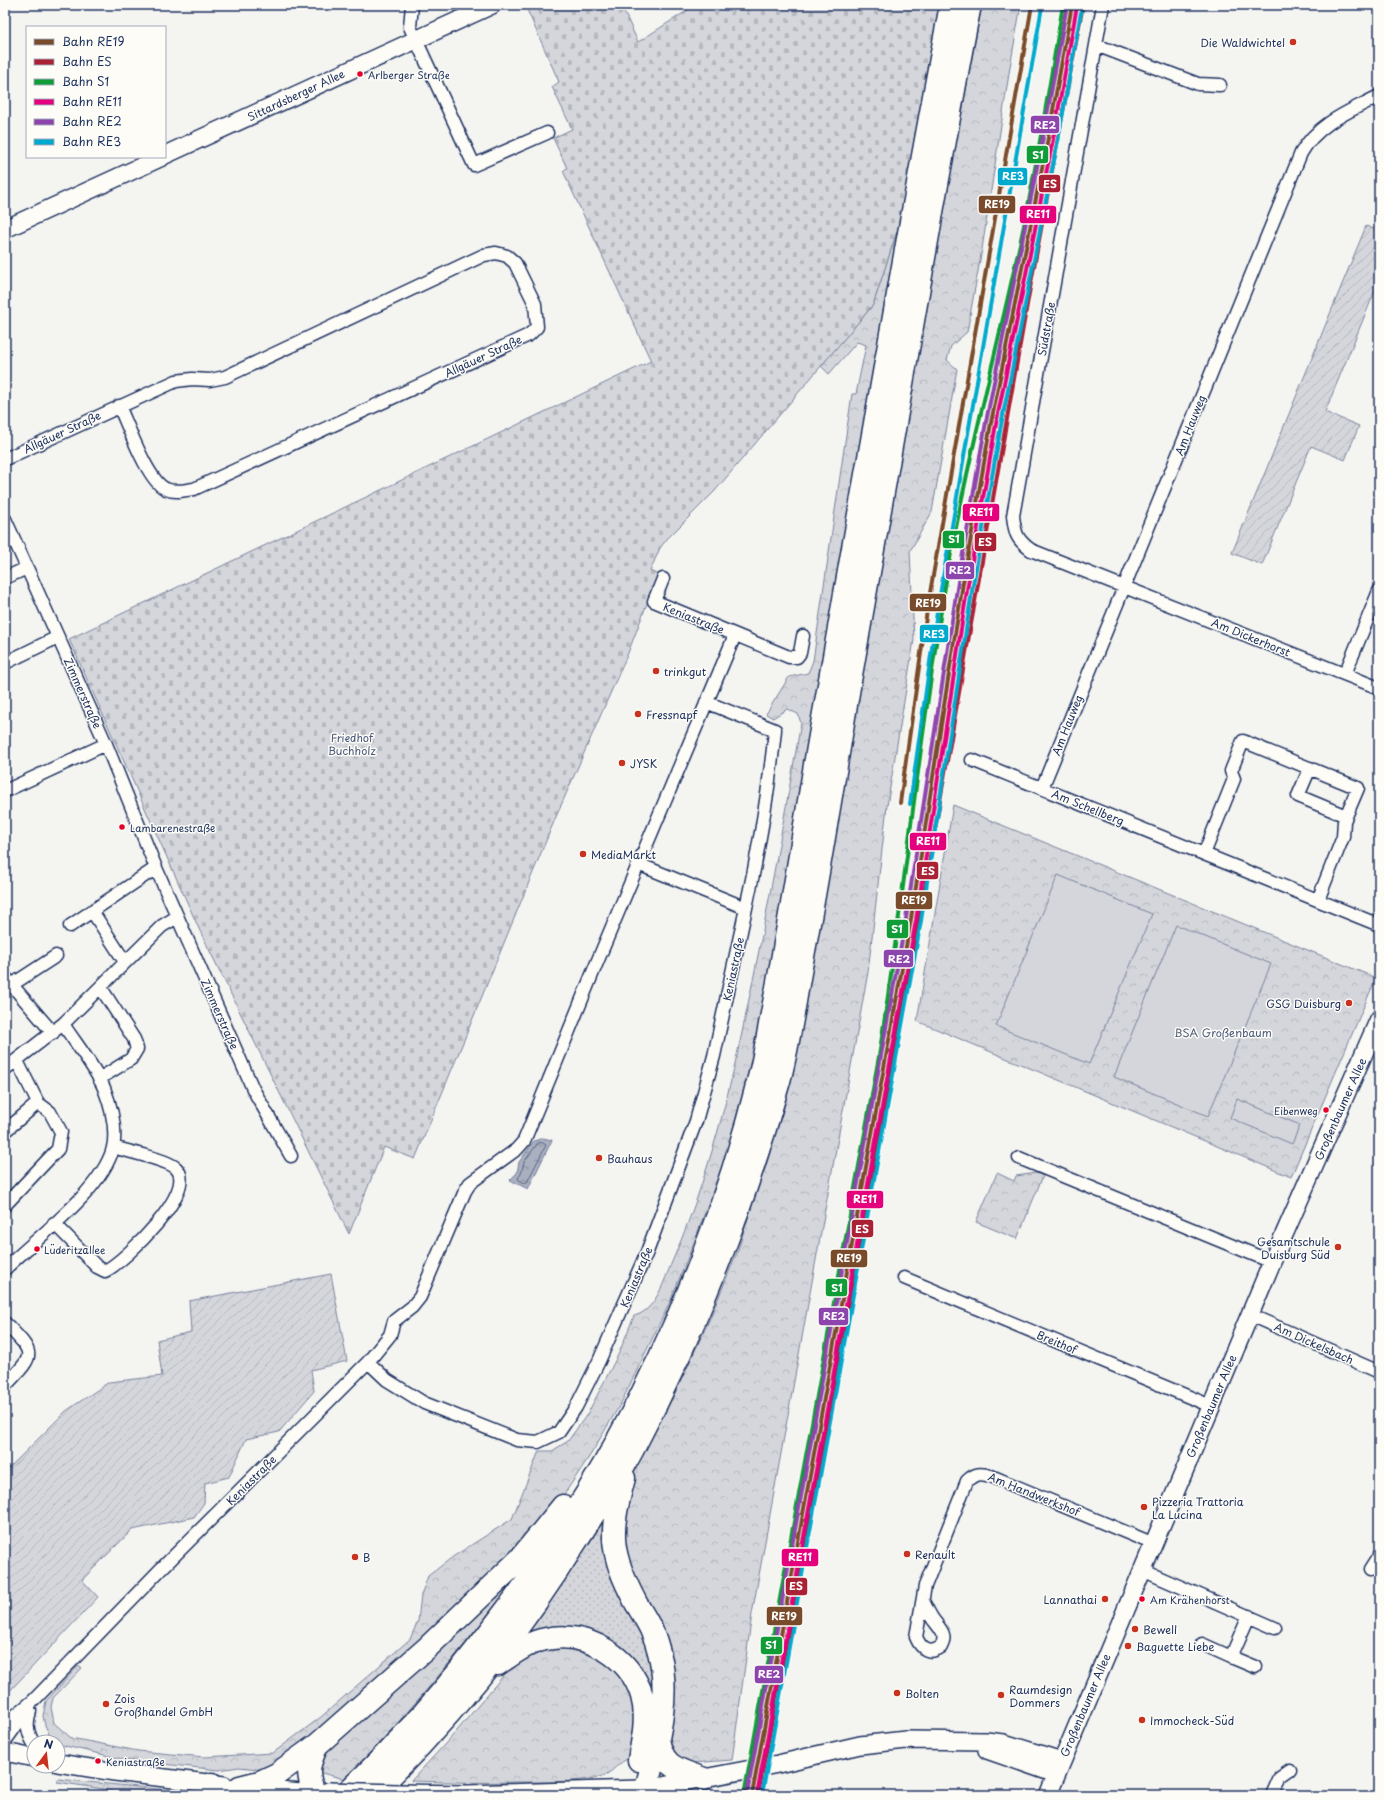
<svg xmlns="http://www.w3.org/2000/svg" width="1384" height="1800" viewBox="0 0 1384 1800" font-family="'Playpen Sans',sans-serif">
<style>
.grass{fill:url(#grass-dots);stroke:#78829c}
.forest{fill:url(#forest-crowns);stroke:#78829c}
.cemetery{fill:url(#cemetery-stones);stroke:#78829c}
.garden{fill:url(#garden-furrows);stroke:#78829c}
.pitch{fill:#d4d6db;stroke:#78829c}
.water{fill:url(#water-ripples);stroke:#717c98}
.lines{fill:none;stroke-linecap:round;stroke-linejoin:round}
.shore{stroke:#546385;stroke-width:1}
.street-casing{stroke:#1b2f5e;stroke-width:15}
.secondary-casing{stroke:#1b2f5e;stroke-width:20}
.highway-casing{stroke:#1b2f5e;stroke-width:25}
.street{stroke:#fdfcf7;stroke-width:12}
.secondary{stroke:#fdfcf7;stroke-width:17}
.highway{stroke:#fdfcf7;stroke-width:22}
.secondary-bridge-casing{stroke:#1b2f5e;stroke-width:20;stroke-linecap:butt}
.secondary-bridge{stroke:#fdfcf7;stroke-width:17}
.rail-1-casing{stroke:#fdfcf7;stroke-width:7}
.rail-2-casing{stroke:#fdfcf7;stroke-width:7}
.rail-3-casing{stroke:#fdfcf7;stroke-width:7}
.rail-4-casing{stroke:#fdfcf7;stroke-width:7}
.rail-5-casing{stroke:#fdfcf7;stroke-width:7}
.rail-6-casing{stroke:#fdfcf7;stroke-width:7}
.rail-1{stroke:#7a4b2a;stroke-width:4}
.rail-2{stroke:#aa2135;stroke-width:4}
.rail-3{stroke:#109c37;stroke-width:4}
.rail-4{stroke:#e5007d;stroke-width:4}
.rail-5{stroke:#8e44ad;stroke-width:4}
.rail-6{stroke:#00a9ce;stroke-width:4}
.poi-dot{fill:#c8321e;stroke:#fdfcf7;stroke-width:1.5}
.bus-dot{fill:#e4002b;stroke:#fdfcf7;stroke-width:1.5}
.labels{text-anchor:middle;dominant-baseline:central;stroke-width:3;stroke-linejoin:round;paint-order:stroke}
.bus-label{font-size:10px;fill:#1b2f5e;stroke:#fdfcf7;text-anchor:start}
.poi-label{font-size:11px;fill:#1b2f5e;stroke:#fdfcf7;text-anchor:start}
.street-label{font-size:11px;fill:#1b2f5e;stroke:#fdfcf7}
.park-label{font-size:11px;fill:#49597d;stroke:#fdfcf7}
.line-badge{stroke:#fdfcf7;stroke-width:1.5}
.badge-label{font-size:11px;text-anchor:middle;font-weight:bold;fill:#fff}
</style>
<defs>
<pattern id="grass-dots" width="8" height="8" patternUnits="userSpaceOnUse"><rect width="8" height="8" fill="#d4d6db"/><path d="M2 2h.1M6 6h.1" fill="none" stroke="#b5b8be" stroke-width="1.8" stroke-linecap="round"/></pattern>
<pattern id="forest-crowns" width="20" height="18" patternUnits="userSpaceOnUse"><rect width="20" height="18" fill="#d4d6db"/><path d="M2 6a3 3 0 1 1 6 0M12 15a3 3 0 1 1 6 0" fill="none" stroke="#b5b8be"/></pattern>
<pattern id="cemetery-stones" width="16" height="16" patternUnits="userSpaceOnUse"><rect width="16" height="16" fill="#d4d6db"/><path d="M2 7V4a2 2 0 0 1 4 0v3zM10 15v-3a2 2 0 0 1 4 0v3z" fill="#b5b8be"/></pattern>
<pattern id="garden-furrows" width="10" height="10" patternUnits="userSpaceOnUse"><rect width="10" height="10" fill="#d4d6db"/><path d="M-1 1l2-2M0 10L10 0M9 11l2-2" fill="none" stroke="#b5b8be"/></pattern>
<pattern id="water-ripples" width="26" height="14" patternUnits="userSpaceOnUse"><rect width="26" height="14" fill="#aab0bf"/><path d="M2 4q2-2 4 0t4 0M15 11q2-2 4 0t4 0" fill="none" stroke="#8a909e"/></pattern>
</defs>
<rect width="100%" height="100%" fill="#f4f4f1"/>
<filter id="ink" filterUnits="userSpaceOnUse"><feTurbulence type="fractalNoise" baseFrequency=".025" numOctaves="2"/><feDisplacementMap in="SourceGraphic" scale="8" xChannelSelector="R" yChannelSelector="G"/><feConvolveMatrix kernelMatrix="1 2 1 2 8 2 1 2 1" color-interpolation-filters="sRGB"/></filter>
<g filter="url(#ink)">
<!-- grass -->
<path class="grass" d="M610,1511L647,1633L657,1710L520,1642Z"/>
<!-- forest -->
<path class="forest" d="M982,5H1021L1010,67L982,249L967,332L951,346L947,360L957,369L932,512L910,551L914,640L887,806L868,972L752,1614L732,1760L679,1764L672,1761L641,1599L618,1538L633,1474L679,1385L711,1316L738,1250L765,1164L790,1077L819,934L914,367Z
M899,225L773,957L749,1069L726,1155L696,1237L670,1302L621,1403L591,1454L557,1505L517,1556L315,1739L268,1770L239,1767L219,1770L126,1760L61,1745L49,1734L45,1725L43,1716L46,1701L78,1666L82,1668L53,1698L51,1707L54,1723L71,1738L138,1751L205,1757L273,1753L321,1717L410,1639L418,1621L421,1595L428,1576L454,1556L512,1519L539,1451H552L568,1441L588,1413L619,1353L634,1316C656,1311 664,1280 672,1262C708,1179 730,1092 748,1004C768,910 784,817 801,723L798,714L787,709L773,718L766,714L789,677L808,673L813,661L852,394H856L866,345L857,342L829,374L821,366L873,305Z
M953,805L1376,978L1291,1177L917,1021Z
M997,1173L1014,1181L1016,1176L1036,1173L1043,1176L1017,1239L976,1222Z
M520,1575C464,1646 408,1716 344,1779L318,1772L320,1757Z
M548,1642L600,1651L628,1682L638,1718L630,1758C619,1761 612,1774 600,1777C573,1783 545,1782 518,1782C482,1783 446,1782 411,1781L456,1732L518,1658Z
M58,1779L188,1792L194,1795H130L97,1788L57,1782Z"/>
<!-- cemetery -->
<path class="cemetery" d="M525,5H621L638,42L696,5H939L899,225L873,305L714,492L667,539L660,548L650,571L658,575L628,653L555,819L415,1159L384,1147L349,1234L200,931L69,639L651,361L563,171L567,168L553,138L572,129L552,87L559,82Z"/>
<!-- garden -->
<path class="garden" d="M1366,226L1379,231V281L1325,412L1359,426L1345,460L1311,446L1262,565L1232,553Z
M331,1274L347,1361L311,1370L314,1391L279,1432L246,1439L229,1477L205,1483L204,1503L194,1517L132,1530L82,1580L98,1597L5,1696V1472L66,1411L109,1382L162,1376L157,1340L191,1332L189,1301Z"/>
<!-- pitch -->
<path class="pitch" d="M1058,875L1152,914L1089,1064L996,1026Z
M1176,925L1271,964L1208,1116L1114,1077Z
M1237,1099L1300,1125L1292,1144L1230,1118Z"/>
<!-- water -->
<path class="water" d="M543,1138L552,1140L528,1189L510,1180L517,1173L519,1162L534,1141Z"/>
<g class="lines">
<!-- shore -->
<path class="shore" d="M543,1143L546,1145L527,1182L525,1183L519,1180L518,1178L521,1174L524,1162L538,1143Z"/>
<defs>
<path id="street" d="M412,5L410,27L474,165L547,133
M1103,5L1013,516C1015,533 1016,539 1031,550L1379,688
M1096,45L1198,84L1220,85
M5,459L176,381L192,379L210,380L225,377L484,255L496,253L507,256L515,263L535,304L537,327L529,335L194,489C185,490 175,493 166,489C148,482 128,425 119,406
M5,519L106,744L156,868L253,1089L291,1156
M5,578L27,568
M663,579L654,601L789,657H797L800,653L803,636
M5,663L58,637
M1345,674L1379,591
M706,702L775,730C769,790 759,849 746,908
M972,760L1379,925
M1310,768L1298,796L1346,816
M1042,788L1301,153C1318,123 1350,111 1379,96
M5,791L106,744
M1204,854L1234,779L1231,771L1243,741L1358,788L1344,821L1343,837L1318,900
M92,911L125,962
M70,926L156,868
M5,977L53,1033
M13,984L56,956
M17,1061L38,1103
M5,1069L63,1024L162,926L177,917
M99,1079L131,1059L137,1049L134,1039L101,988
M5,1131L38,1103L50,1112L61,1132L58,1149L5,1205
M1019,1158L1272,1262
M54,1223L97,1267L105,1271C125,1261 199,1190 176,1168C168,1160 126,1151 113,1147
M5,1269C36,1238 102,1191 113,1148C117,1129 111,1106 104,1088C95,1067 76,1044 63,1024
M904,1278L1211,1406
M1250,1315L1379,1372
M5,1323C36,1355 36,1353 5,1386
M368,1362L387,1380L424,1403L517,1440L538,1442L559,1432L576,1407L599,1361L647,1252L696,1121L714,1056L746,908L638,864
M1142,1570L1275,1628
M1370,1570L1379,1556
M923,1601C926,1607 929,1613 932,1618C939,1628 948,1634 941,1647C929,1655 921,1649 916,1637L925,1586L967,1481C975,1473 981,1473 991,1476L1154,1544
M1249,1616L1231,1657L1255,1667
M1202,1644L1231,1657
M30,1711C26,1724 27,1732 34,1744
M5,1724L33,1701L159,1571L368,1362L390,1335L394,1321L412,1307L420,1297L465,1191L470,1183L517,1149L524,1141L598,960L735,635
M5,1741L28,1709
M1272,1795L1280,1777L1290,1770"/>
<path id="secondary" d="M165,155L492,5
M5,229L162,157
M987,1750L1056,1774
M5,1752L34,1758
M58,1763L115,1772L224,1785
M266,1790L314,1794L325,1792
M398,1793L467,1794L640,1789
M628,1795L646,1789L778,1764L860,1745L906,1740L986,1741L1004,1743L1062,1761
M1048,1795L1272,1262L1379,1019"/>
<path id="highway" d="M624,1478C609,1533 609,1552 636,1603C646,1620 654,1631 659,1652C671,1697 657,1745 646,1789
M498,1664C513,1654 528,1642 546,1639C586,1630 631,1657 642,1696C648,1717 643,1739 639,1760
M658,1738C662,1768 678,1769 704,1779
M212,1784L224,1795
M240,1787L260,1782L277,1774L317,1745L428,1647L520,1559L563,1506
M314,1794C306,1770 308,1767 317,1745
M272,1795L278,1791
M344,1795C401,1742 452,1683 498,1621C541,1565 582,1505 616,1443C679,1330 729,1200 760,1074C766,1049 770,1023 775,998C794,900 808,800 826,702C867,469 907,237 951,5
M371,1795C451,1719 519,1633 577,1540C596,1510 616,1481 633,1449C695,1332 743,1209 779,1081C789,1044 794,1005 801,967C819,872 834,777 850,681C878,519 906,357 935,195C947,132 957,68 970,5"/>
</defs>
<!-- street casing -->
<use href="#street" class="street-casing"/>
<!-- secondary casing -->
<use href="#secondary" class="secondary-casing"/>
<!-- highway casing -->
<use href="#highway" class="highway-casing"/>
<!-- street -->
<use href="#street" class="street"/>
<!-- secondary -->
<use href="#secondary" class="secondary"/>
<!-- highway -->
<use href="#highway" class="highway"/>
<defs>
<path id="secondary-bridge" d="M329,1791L398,1793"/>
</defs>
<!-- secondary-bridge casing -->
<use href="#secondary-bridge" class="secondary-bridge-casing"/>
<!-- secondary-bridge -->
<use href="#secondary-bridge" class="secondary-bridge"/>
<defs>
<path id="rail-1" d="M900,803L927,610L1032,5
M752,1795L911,919L963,583L991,423L1048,138L1072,5"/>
<path id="rail-2" d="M758,1795L919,921L1028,299L1083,5"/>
<path id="rail-3" d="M744,1795L879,1056C903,904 918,751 943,599C964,470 999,344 1026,216C1040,146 1051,75 1063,5"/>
<path id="rail-4" d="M757,1795L916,920L968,584L996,424L1053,139L1077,6"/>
<path id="rail-5" d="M747,1794L906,918L958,582L986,422L1043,137L1067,5"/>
<path id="rail-6" d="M910,804L937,612L1042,7
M762,1795L921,921L973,585L1001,425L1058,140L1082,7"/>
</defs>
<!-- rail-1 casing -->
<use href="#rail-1" class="rail-1-casing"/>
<!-- rail-2 casing -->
<use href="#rail-2" class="rail-2-casing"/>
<!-- rail-3 casing -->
<use href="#rail-3" class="rail-3-casing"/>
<!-- rail-4 casing -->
<use href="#rail-4" class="rail-4-casing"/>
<!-- rail-5 casing -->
<use href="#rail-5" class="rail-5-casing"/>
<!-- rail-6 casing -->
<use href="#rail-6" class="rail-6-casing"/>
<!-- rail-1 -->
<use href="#rail-1" class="rail-1"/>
<!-- rail-2 -->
<use href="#rail-2" class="rail-2"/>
<!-- rail-3 -->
<use href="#rail-3" class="rail-3"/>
<!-- rail-4 -->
<use href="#rail-4" class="rail-4"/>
<!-- rail-5 -->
<use href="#rail-5" class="rail-5"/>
<!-- rail-6 -->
<use href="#rail-6" class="rail-6"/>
</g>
</g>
<!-- markers -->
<g class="poi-dot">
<circle cx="1293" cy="42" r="4"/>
<circle cx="656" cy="671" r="4"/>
<circle cx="638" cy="714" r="4"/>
<circle cx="622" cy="763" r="4"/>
<circle cx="583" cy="854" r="4"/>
<circle cx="1349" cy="1003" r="4"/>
<circle cx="599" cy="1158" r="4"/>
<circle cx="1338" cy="1247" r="4"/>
<circle cx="1144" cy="1507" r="4"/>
<circle cx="907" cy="1554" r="4"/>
<circle cx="355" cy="1557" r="4"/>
<circle cx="1105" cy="1599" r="4"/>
<circle cx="1135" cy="1629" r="4"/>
<circle cx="1128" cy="1646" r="4"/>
<circle cx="897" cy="1693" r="4"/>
<circle cx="1001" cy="1695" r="4"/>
<circle cx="106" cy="1704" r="4"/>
<circle cx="1142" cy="1720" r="4"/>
</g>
<g class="bus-dot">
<circle cx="360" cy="74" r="3.5"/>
<circle cx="122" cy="827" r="3.5"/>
<circle cx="1326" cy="1110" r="3.5"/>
<circle cx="37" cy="1249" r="3.5"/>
<circle cx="1142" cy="1599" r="3.5"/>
<circle cx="98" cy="1761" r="3.5"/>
</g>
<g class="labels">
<!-- bus labels -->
<g class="bus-label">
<text x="368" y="74">Arlberger Straße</text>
<text x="130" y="827">Lambarenestraße</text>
<text x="1318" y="1110" text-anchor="end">Eibenweg</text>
<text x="44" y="1249">Lüderitzallee</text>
<text x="1150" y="1599">Am Krähenhorst</text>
<text x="106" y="1761">Keniastraße</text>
</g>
<!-- poi labels -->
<g class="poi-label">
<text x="1285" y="42" text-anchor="end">Die Waldwichtel</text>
<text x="664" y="671">trinkgut</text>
<text x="646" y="714">Fressnapf</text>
<text x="630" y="763">JYSK</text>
<text x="591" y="854">MediaMarkt</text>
<text x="1341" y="1003" text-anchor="end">GSG Duisburg</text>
<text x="607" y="1158">Bauhaus</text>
<text x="1330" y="1241" text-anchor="end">Gesamtschule<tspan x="1330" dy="13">Duisburg Süd</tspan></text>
<text x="1152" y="1501">Pizzeria Trattoria<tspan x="1152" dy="13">La Lucina</tspan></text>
<text x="915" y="1554">Renault</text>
<text x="363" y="1557">B</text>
<text x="1097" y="1599" text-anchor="end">Lannathai</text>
<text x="1143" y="1629">Bewell</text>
<text x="1136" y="1646">Baguette Liebe</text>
<text x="1009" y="1689">Raumdesign<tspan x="1009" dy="13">Dommers</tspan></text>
<text x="905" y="1693">Bolten</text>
<text x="114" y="1698">Zois<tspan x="114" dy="13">Großhandel GmbH</tspan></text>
<text x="1150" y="1720">Immocheck-Süd</text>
</g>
<!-- street labels -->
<g class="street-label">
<text transform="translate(296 95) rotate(-25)">Sittardsberger Allee</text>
<text transform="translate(1046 329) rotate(-80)">Südstraße</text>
<text transform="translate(483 356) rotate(-25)">Allgäuer Straße</text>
<text transform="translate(1190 425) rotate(-68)">Am Hauweg</text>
<text transform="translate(62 432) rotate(-25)">Allgäuer Straße</text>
<text transform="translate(694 618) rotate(22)">Keniastraße</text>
<text transform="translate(1251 637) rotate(22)">Am Dickerhorst</text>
<text transform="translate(83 693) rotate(66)">Zimmerstraße</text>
<text transform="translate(1067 725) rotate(-68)">Am Hauweg</text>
<text transform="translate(1088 807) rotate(22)">Am Schellberg</text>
<text transform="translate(733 969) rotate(-78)">Keniastraße</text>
<text transform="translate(220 1014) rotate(66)">Zimmerstraße</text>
<text transform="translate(1340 1109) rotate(-66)">Großenbaumer Allee</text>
<text transform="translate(636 1277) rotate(-67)">Keniastraße</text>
<text transform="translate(1057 1342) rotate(23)">Breithof</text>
<text transform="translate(1314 1343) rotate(24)">Am Dickelsbach</text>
<text transform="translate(1211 1406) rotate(-67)">Großenbaumer Allee</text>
<text transform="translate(251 1480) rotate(-45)">Keniastraße</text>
<text transform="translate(1034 1494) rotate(22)">Am Handwerkshof</text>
<text transform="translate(1085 1705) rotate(-67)">Großenbaumer Allee</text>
</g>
<!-- park labels -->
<g class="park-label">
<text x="352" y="737">Friedhof<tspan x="352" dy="13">Buchholz</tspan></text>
<text x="1223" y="1032">BSA Großenbaum</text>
</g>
</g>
<g class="line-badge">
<rect x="1030" y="115" width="30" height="19" rx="4" fill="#8e44ad"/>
<rect x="1026" y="145" width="23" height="19" rx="4" fill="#109c37"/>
<rect x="997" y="167" width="31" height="19" rx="4" fill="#00a9ce"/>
<rect x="1038" y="174" width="23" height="19" rx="4" fill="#aa2135"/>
<rect x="978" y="195" width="38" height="19" rx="4" fill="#7a4b2a"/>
<rect x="1019" y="205" width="38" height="19" rx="4" fill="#e5007d"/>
<rect x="962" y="503" width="38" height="19" rx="4" fill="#e5007d"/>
<rect x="942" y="530" width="23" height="19" rx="4" fill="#109c37"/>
<rect x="974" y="532" width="23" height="20" rx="4" fill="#aa2135"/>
<rect x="945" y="561" width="30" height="19" rx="4" fill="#8e44ad"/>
<rect x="909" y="593" width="38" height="19" rx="4" fill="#7a4b2a"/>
<rect x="919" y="624" width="30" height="19" rx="4" fill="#00a9ce"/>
<rect x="909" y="832" width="38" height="19" rx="4" fill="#e5007d"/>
<rect x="916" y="861" width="23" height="19" rx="4" fill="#aa2135"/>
<rect x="895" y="891" width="38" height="19" rx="4" fill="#7a4b2a"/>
<rect x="886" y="919" width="23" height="20" rx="4" fill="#109c37"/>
<rect x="883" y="949" width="31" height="19" rx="4" fill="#8e44ad"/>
<rect x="846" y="1190" width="38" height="19" rx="4" fill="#e5007d"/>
<rect x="851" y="1219" width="23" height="19" rx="4" fill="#aa2135"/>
<rect x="830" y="1249" width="38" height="19" rx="4" fill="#7a4b2a"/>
<rect x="825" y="1278" width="23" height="19" rx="4" fill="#109c37"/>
<rect x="818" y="1307" width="31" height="19" rx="4" fill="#8e44ad"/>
<rect x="781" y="1548" width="38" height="19" rx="4" fill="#e5007d"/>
<rect x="785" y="1577" width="23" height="19" rx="4" fill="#aa2135"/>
<rect x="766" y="1606" width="37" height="20" rx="4" fill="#7a4b2a"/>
<rect x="760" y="1636" width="23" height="19" rx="4" fill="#109c37"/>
<rect x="754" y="1665" width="30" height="19" rx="4" fill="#8e44ad"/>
</g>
<g class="badge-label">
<text x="1045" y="129">RE2</text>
<text x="1038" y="159">S1</text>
<text x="1013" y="180">RE3</text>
<text x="1050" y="188">ES</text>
<text x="997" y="208">RE19</text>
<text x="1038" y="218">RE11</text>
<text x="981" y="516">RE11</text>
<text x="954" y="543">S1</text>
<text x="985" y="546">ES</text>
<text x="960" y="574">RE2</text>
<text x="928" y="607">RE19</text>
<text x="934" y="638">RE3</text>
<text x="928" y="845">RE11</text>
<text x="928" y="875">ES</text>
<text x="914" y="904">RE19</text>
<text x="897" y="933">S1</text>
<text x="899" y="963">RE2</text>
<text x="865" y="1203">RE11</text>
<text x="862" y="1233">ES</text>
<text x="849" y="1262">RE19</text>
<text x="837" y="1292">S1</text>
<text x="834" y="1320">RE2</text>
<text x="800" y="1561">RE11</text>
<text x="796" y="1590">ES</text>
<text x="784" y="1620">RE19</text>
<text x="771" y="1649">S1</text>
<text x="769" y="1678">RE2</text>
</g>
<!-- margin -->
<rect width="1384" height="1800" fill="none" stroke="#fdfcf7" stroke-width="20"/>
<rect x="10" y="10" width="1364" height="1780" fill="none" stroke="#1b2f5e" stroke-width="1.5" filter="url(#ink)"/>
<!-- legend -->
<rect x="26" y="26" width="140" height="132" fill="#fdfcf7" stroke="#a3aaba"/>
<rect x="34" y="39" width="20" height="6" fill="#7a4b2a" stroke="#a3aaba"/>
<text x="62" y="46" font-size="12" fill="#1b2f5e">Bahn RE19</text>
<rect x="34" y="59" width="20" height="6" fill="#aa2135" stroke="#a3aaba"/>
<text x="62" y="66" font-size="12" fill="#1b2f5e">Bahn ES</text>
<rect x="34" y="79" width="20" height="6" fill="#109c37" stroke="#a3aaba"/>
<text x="62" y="86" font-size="12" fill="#1b2f5e">Bahn S1</text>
<rect x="34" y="99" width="20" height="6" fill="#e5007d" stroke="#a3aaba"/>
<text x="62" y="106" font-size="12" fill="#1b2f5e">Bahn RE11</text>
<rect x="34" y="119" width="20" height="6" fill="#8e44ad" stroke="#a3aaba"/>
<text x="62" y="126" font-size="12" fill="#1b2f5e">Bahn RE2</text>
<rect x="34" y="139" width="20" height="6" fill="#00a9ce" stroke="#a3aaba"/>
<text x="62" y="146" font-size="12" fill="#1b2f5e">Bahn RE3</text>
<!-- north arrow -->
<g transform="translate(46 1754) rotate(15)"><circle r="19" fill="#fdfcf7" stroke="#a3aaba"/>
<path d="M0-3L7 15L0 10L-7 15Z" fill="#c8321e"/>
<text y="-6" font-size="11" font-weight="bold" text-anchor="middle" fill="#1b2f5e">N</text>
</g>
</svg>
